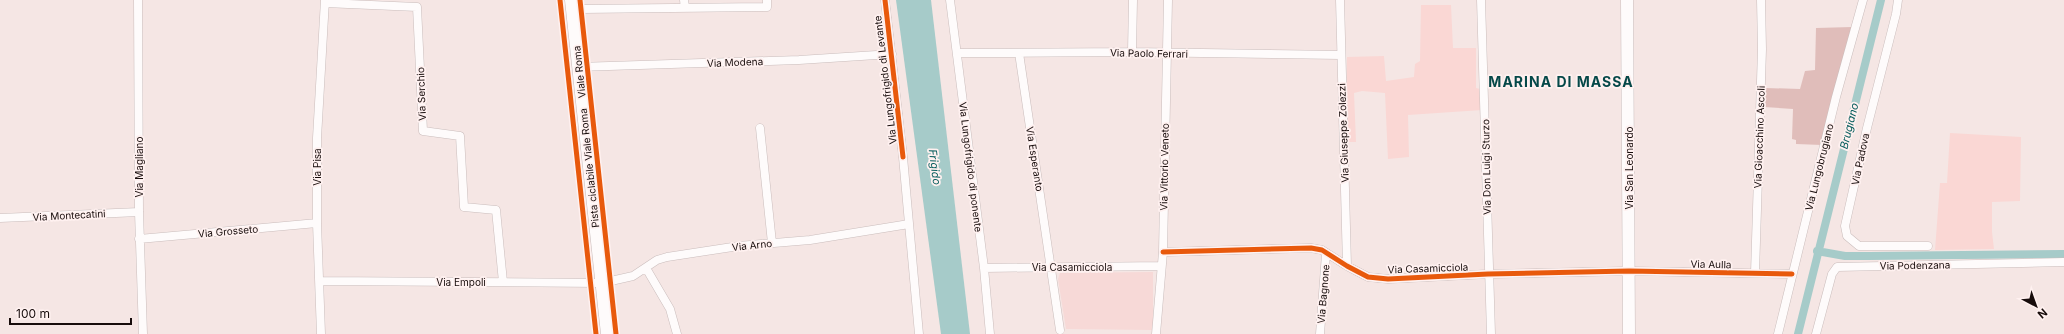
<svg xmlns="http://www.w3.org/2000/svg" width="2064" height="334" viewBox="0 0 2064 334" font-family="Inter,sans-serif">
<style>
.built{fill:#f7d9d7}
.green{fill:#fad7d4}
.forest{fill:#e0bdba}
.water{fill:#a6cbc9}
.lines{fill:none;stroke-linecap:round;stroke-linejoin:round}
.canal{stroke:#a6cbc9;stroke-width:8}
.minor-casing{stroke:#cabdbc;stroke-width:9}
.secondary-casing{stroke:#cabdbc;stroke-width:13}
.minor{stroke:#fefbfb;stroke-width:8}
.secondary{stroke:#fefbfb;stroke-width:12}
.cycleway-casing{stroke:#fff1f0;stroke-width:8}
.cycleway{stroke:#e8590c;stroke-width:5}
.labels{text-anchor:middle;dominant-baseline:central;stroke-width:3.5;stroke-linejoin:round;paint-order:stroke}
.street-label{font-size:10px;fill:#170c0b;stroke:#fff1f0}
.water-label{font-size:11px;font-style:italic;fill:#085e5e;stroke:#fff1f0}
.district-label{font-size:14px;font-weight:bold;letter-spacing:1px;fill:#054848;stroke:#fff1f0}
</style>
<rect width="100%" height="100%" fill="#f5e6e4"/>
<!-- built -->
<path class="built" d="M1153,272V330L1066,329L1058,279L1060,273Z"/>
<!-- green -->
<path class="green" d="M1421,5H1451L1453,48H1476V88L1480,89L1482,110L1408,115L1409,157L1388,159L1385,93L1362,91L1354,93L1356,142H1347V57L1384,56L1386,81L1414,77L1415,64L1420,61Z
M1950,133L2021,137L2020,201L1992,202V232L1994,249L1935,250L1940,183H1947Z"/>
<!-- forest -->
<path class="forest" d="M1852,27L1822,145L1796,144V140L1792,139L1793,109L1764,107L1765,88L1800,89L1805,71L1815,70L1816,28Z"/>
<!-- water -->
<path class="water" d="M896,0H931L970,334H941Z"/>
<g class="lines">
<!-- canal -->
<path class="canal" d="M1817,251L1845,256H1869L2064,254
M1798,334L1881,0"/>
<defs>
<path id="minor" d="M138,0L139,212L143,334
M684,0L685,8
M885,0L903,157L919,334
M950,0L984,268L990,334
M1340,0L1347,266
M1481,0L1491,334
M1898,0L1896,14L1867,128L1845,226L1847,236L1859,246H1928
M325,3L417,7L423,131L460,136L464,207L496,210L503,282
M581,9L767,7V0
M1132,52L1133,0
M957,53L1132,52L1341,55
M1019,53L1060,330
M578,67L799,60L892,54
M760,128L772,243
M0,218L139,212
M139,239L317,223
M1163,252L1311,248L1322,250L1347,266L1368,277L1388,279L1488,274L1629,271L1792,274
M646,268L670,309L677,334
M984,268L1161,266
M1755,273L1762,49L1761,0
M320,281L602,283L633,276L657,260L667,257L739,246L810,240L909,224
M321,334L317,223V138L325,0
M1156,334L1163,252L1168,0
M1320,334L1326,254
M1778,334L1836,97L1863,0
M1816,334L1832,274L1837,267L2064,262"/>
<path id="secondary" d="M571,0L607,334
M1627,0L1629,334"/>
</defs>
<!-- minor casing -->
<use href="#minor" class="minor-casing"/>
<!-- secondary casing -->
<use href="#secondary" class="secondary-casing"/>
<!-- minor -->
<use href="#minor" class="minor"/>
<!-- secondary -->
<use href="#secondary" class="secondary"/>
<defs>
<path id="cycleway" d="M560,0L596,334
M580,0L616,334
M885,0L903,157
M1163,252L1311,248L1322,250L1347,266L1368,277L1388,279L1488,274L1629,271L1792,274"/>
</defs>
<!-- cycleway casing -->
<use href="#cycleway" class="cycleway-casing"/>
<!-- cycleway -->
<use href="#cycleway" class="cycleway"/>
</g>
<g class="labels">
<!-- street labels -->
<g class="street-label">
<text transform="translate(1149 53) rotate(1)">Via Paolo Ferrari</text>
<text transform="translate(735 62) rotate(-2)">Via Modena</text>
<text transform="translate(579 72) rotate(-96)">Viale Roma</text>
<text transform="translate(885 80) rotate(-97)">Via Lungofrigido di Levante</text>
<text transform="translate(421 94) rotate(-92)">Via Serchio</text>
<text transform="translate(1343 133) rotate(-92)">Via Giuseppe Zolezzi</text>
<text transform="translate(1759 137) rotate(-88)">Via Gioacchino Ascoli</text>
<text transform="translate(1035 159) rotate(81)">Via Esperanto</text>
<text transform="translate(1860 159) rotate(-78)">Via Padova</text>
<text transform="translate(139 167) rotate(-90)">Via Magliano</text>
<text transform="translate(317 167) rotate(-90)">Via Pisa</text>
<text transform="translate(971 167) rotate(83)">Via Lungofrigido di ponente</text>
<text transform="translate(1164 167) rotate(-89)">Via Vittorio Veneto</text>
<text transform="translate(1486 167) rotate(-91)">Via Don Luigi Sturzo</text>
<text transform="translate(1819 167) rotate(-76)">Via Lungobrugiano</text>
<text transform="translate(589 168) rotate(-96)">Pista ciclabile Viale Roma</text>
<text transform="translate(1629 168) rotate(-90)">Via San Leonardo</text>
<text transform="translate(69 215) rotate(-3)">Via Montecatini</text>
<text transform="translate(228 231) rotate(-5)">Via Grosseto</text>
<text transform="translate(752 245) rotate(-6)">Via Arno</text>
<text transform="translate(1711 264) rotate(1)">Via Aulla</text>
<text transform="translate(1915 265) rotate(-1)">Via Podenzana</text>
<text x="1072" y="267">Via Casamicciola</text>
<text transform="translate(1428 268) rotate(-2)">Via Casamicciola</text>
<text x="461" y="282">Via Empoli</text>
<text transform="translate(1323 294) rotate(-85)">Via Bagnone</text>
</g>
<!-- water labels -->
<g class="water-label">
<text transform="translate(1849 126) rotate(-76)">Brugiano</text>
<text transform="translate(935 167) rotate(83)">Frigido</text>
</g>
<!-- district labels -->
<g class="district-label">
<text x="1561" y="81">MARINA DI MASSA</text>
</g>
</g>
<!-- north arrow -->
<g transform="translate(2036 306) rotate(139)" stroke="#fff1f0" stroke-width="3" paint-order="stroke">
<path d="M0-3L7 15L0 10L-7 15Z" fill="#170c0b"/>
<text y="-6" font-size="11" font-weight="bold" text-anchor="middle" fill="#170c0b">N</text>
</g>
<!-- scale -->
<path d="M10 318v6h121v-6" fill="none" stroke="#170c0b" stroke-width="2"/>
<text x="16" y="318" font-size="12" fill="#170c0b" stroke="#fff1f0" stroke-width="3" paint-order="stroke">100 m</text>
</svg>
